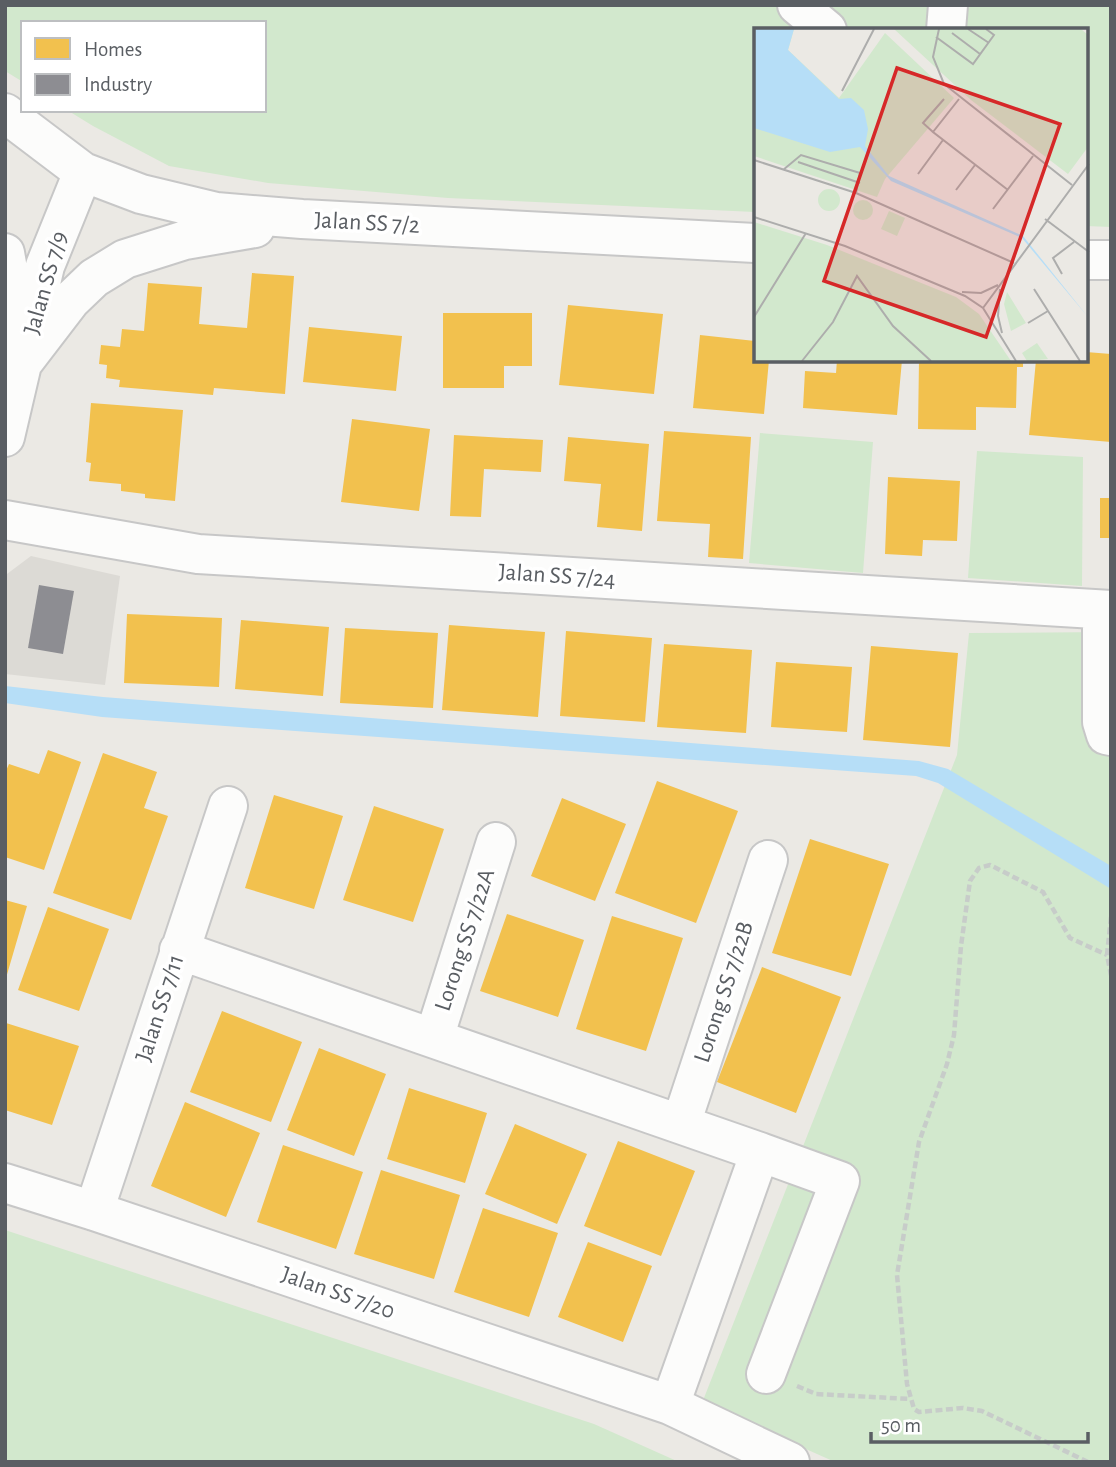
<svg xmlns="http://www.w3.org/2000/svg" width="1116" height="1467" viewBox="0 0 1116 1467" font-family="'Alegreya Sans',sans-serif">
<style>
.industrial{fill:#dcdad5}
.green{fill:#d2e8cd}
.water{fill:#b6def7}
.homes{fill:#f2c14e}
.industry{fill:#8d8d92}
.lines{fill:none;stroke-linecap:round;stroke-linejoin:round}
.minor-casing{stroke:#c7c7c7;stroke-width:42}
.path{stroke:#c7ccc9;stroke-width:4.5;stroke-dasharray:7 3.5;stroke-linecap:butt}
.minor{stroke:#fcfcfb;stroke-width:38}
.labels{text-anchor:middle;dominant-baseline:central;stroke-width:7;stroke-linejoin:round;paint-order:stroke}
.street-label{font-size:24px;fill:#5a5e63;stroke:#fff}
.inset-road{fill:none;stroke:#adadac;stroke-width:2}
.view{fill:#d62828;fill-opacity:0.15;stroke:#d62828;stroke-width:3.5}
.inset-edge{fill:none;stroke:#5a5e63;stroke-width:3.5}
</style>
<rect width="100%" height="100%" fill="#ebe9e4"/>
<!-- industrial -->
<path class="industrial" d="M31,556L120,576L105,685L5,674V580L7,574Z"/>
<!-- green -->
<path class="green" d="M5,5H1111V227L1086,226V30H755V212L448,198L268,183L169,166L93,126L67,110H264V23H23V82L5,71Z
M760,433L873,442L863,573L749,563Z
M977,451L1083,457L1082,586L968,578Z
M1111,632V1462H835L702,1403L957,755L969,633Z
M5,1230L594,1424L679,1462H5Z"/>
<!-- water -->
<path class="water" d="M5,686L103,697L919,761L948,769L1111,866V889L938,783L916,776L102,717L5,703Z"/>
<!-- homes -->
<path class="homes" d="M252,273L294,276L285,394L214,388L213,395L119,387L120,380L106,378L107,365L99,364L101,345L120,347L122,329L144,331L148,283L202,287L199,324L247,328Z
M568,305L663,314L654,394L559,385Z
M443,313H532V366H504V388H443Z
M309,327L402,336L396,391L303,382Z
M700,335L755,341V360H769L764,414L693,408Z
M1086,352L1111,354V442L1029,435L1036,360H1086Z
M837,360H902L897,415L803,408L805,371L836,373Z
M919,360H1023V367H1017L1016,408L976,407V430L918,429Z
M91,403L183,410L175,501L145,498V494L121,491V484L89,481L91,463L86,462Z
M352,419L430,429L419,511L341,502Z
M664,431L751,437L743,559L708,557L710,524L657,521Z
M454,435L543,440L541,472L484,469L481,517L450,516Z
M568,437L649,444L642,531L597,527L601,484L564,481Z
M888,477L960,481L957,541L923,540L922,556L885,554Z
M1100,498H1111V538H1100Z
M127,614L222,618L219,687L124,683Z
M241,620L329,627L323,696L235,689Z
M449,625L545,632L538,717L442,710Z
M345,628L438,633L433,708L340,703Z
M566,631L652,638L645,722L560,716Z
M664,644L752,650L746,733L657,727Z
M871,646L958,653L950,747L863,740Z
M776,662L852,667L847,732L771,727Z
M48,750L81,762L44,870L5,857V773L9,764L39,774Z
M103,753L157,772L144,808L168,816L131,920L53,893Z
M657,781L738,811L696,923L615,893Z
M274,795L343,816L314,909L245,888Z
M562,798L626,824L595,901L531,876Z
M374,806L444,829L413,922L343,900Z
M810,839L889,864L851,976L772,953Z
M5,900L27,906L6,978H5Z
M48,907L109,929L79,1011L18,990Z
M507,914L584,940L558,1017L480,991Z
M612,916L683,938L646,1051L576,1029Z
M762,967L841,997L796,1113L717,1082Z
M222,1011L302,1042L271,1122L190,1092Z
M6,1023L79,1046L52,1125L5,1110Z
M319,1048L386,1074L354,1156L287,1130Z
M409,1088L487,1113L465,1183L387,1159Z
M185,1102L260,1133L226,1217L151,1186Z
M515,1124L587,1154L557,1224L485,1194Z
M618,1141L695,1171L661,1256L584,1226Z
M283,1145L363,1172L336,1249L257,1222Z
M381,1170L460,1195L434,1279L354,1254Z
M483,1208L558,1233L529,1317L454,1292Z
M588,1242L652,1266L623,1342L558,1317Z"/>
<!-- industry -->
<path class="industry" d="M39,585L74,591L63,654L28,648Z"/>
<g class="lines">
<defs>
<path id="minor" d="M797,5L827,30
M946,30L948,5
M5,113L83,172L141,194L216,212L302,219L755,243
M5,253L21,341
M1086,260H1111
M25,360L71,300L94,278L125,259L185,240L255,228
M5,437L45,266L83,172
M5,520L198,554L1111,610
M1102,610V722L1106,735L1111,736
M179,950L760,1152L670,1405
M434,1038L496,842
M681,1124L768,860
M760,1152L840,1181L766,1374
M5,1183L94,1211L670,1405L790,1462
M94,1211L228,806"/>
</defs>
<!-- minor casing -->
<use href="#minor" class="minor-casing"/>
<!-- path -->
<path class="path" d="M1111,917L1107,955L1111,975
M797,1386L816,1394L910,1399
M1088,1462L982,1411L963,1408L919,1412L914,1409L907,1384L897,1275L919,1142L947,1064L954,1035L961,946L970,881L979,868L990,865L1043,892L1070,938L1107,955"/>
<!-- minor -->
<use href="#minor" class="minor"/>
</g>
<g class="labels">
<!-- street labels -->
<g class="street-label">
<text transform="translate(367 223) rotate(3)">Jalan SS 7/2</text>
<text transform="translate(46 283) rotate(-74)">Jalan SS 7/9</text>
<text transform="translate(557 576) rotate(4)">Jalan SS 7/24</text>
<text transform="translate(465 940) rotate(-72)">Lorong SS 7/22A</text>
<text transform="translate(724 992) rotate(-72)">Lorong SS 7/22B</text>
<text transform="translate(160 1008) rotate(-72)">Jalan SS 7/11</text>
<text transform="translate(338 1293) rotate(19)">Jalan SS 7/20</text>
</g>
</g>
<!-- overview -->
<g transform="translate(754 28)">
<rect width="334" height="334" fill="#ebe9e4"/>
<path d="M0,1H40L34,22L85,70L131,5L200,70L131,151L123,169L0,128ZM140,1H327L334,7V119L314,146L217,72ZM64 172a11 11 0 1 1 22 0a11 11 0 1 1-22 0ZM99 182a10 10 0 1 1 20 0a10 10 0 1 1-20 0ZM135,183L151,190L143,208L127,201ZM0,194L73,217L202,269L225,286L257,333H0ZM253,264L272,295L257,303L250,276ZM283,315L294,331L273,333L268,325Z" fill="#d2e8cd"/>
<path d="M0,1H40L34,22L85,71L97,70L110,82L114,101L111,118L135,148L269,208L334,289L268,210L137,153L106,119L76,124L0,100Z" fill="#b6def7"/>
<path class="inset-road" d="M185,1L179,29L190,56L318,157M214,1L235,15M198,5L226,26M182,9L219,36L240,7L232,1M88,63L120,1M205,71L179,104L254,162M179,104L169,95L190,71M0,132L102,165L260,235M44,134L106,155M29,142L47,127L106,145L102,165M164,146L189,112M202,162L221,137M239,181L279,128M0,189L91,218L211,268L229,280L262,333M291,191L335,224M308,246L299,230L320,214M246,261L244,288L248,305M280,261L326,333M208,264L227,265L244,257M229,280L335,136M0,289L52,205M274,295L294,283M48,333L79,294L103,248L139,298L177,333"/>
<path class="view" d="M143,40L306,96L232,309L70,253Z"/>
<rect width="334" height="334" class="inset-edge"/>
</g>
<!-- border -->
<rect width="1116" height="1467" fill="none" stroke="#5a5e63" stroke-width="14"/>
<!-- legend -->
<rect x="21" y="21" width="245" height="91" fill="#ffffff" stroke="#bdbfc1" stroke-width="2"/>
<rect x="35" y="38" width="35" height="21" fill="#f2c14e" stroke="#bdbfc1" stroke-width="2"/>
<text x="84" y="56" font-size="21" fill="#5a5e63">Homes</text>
<rect x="35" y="74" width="35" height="21" fill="#8d8d92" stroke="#bdbfc1" stroke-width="2"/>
<text x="84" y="91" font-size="21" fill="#5a5e63">Industry</text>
<!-- scale -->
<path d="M871 1432v10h217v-10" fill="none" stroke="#5a5e63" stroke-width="3.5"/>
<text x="881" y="1432" font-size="21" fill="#5a5e63" stroke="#ffffff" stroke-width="5" paint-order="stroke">50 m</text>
</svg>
